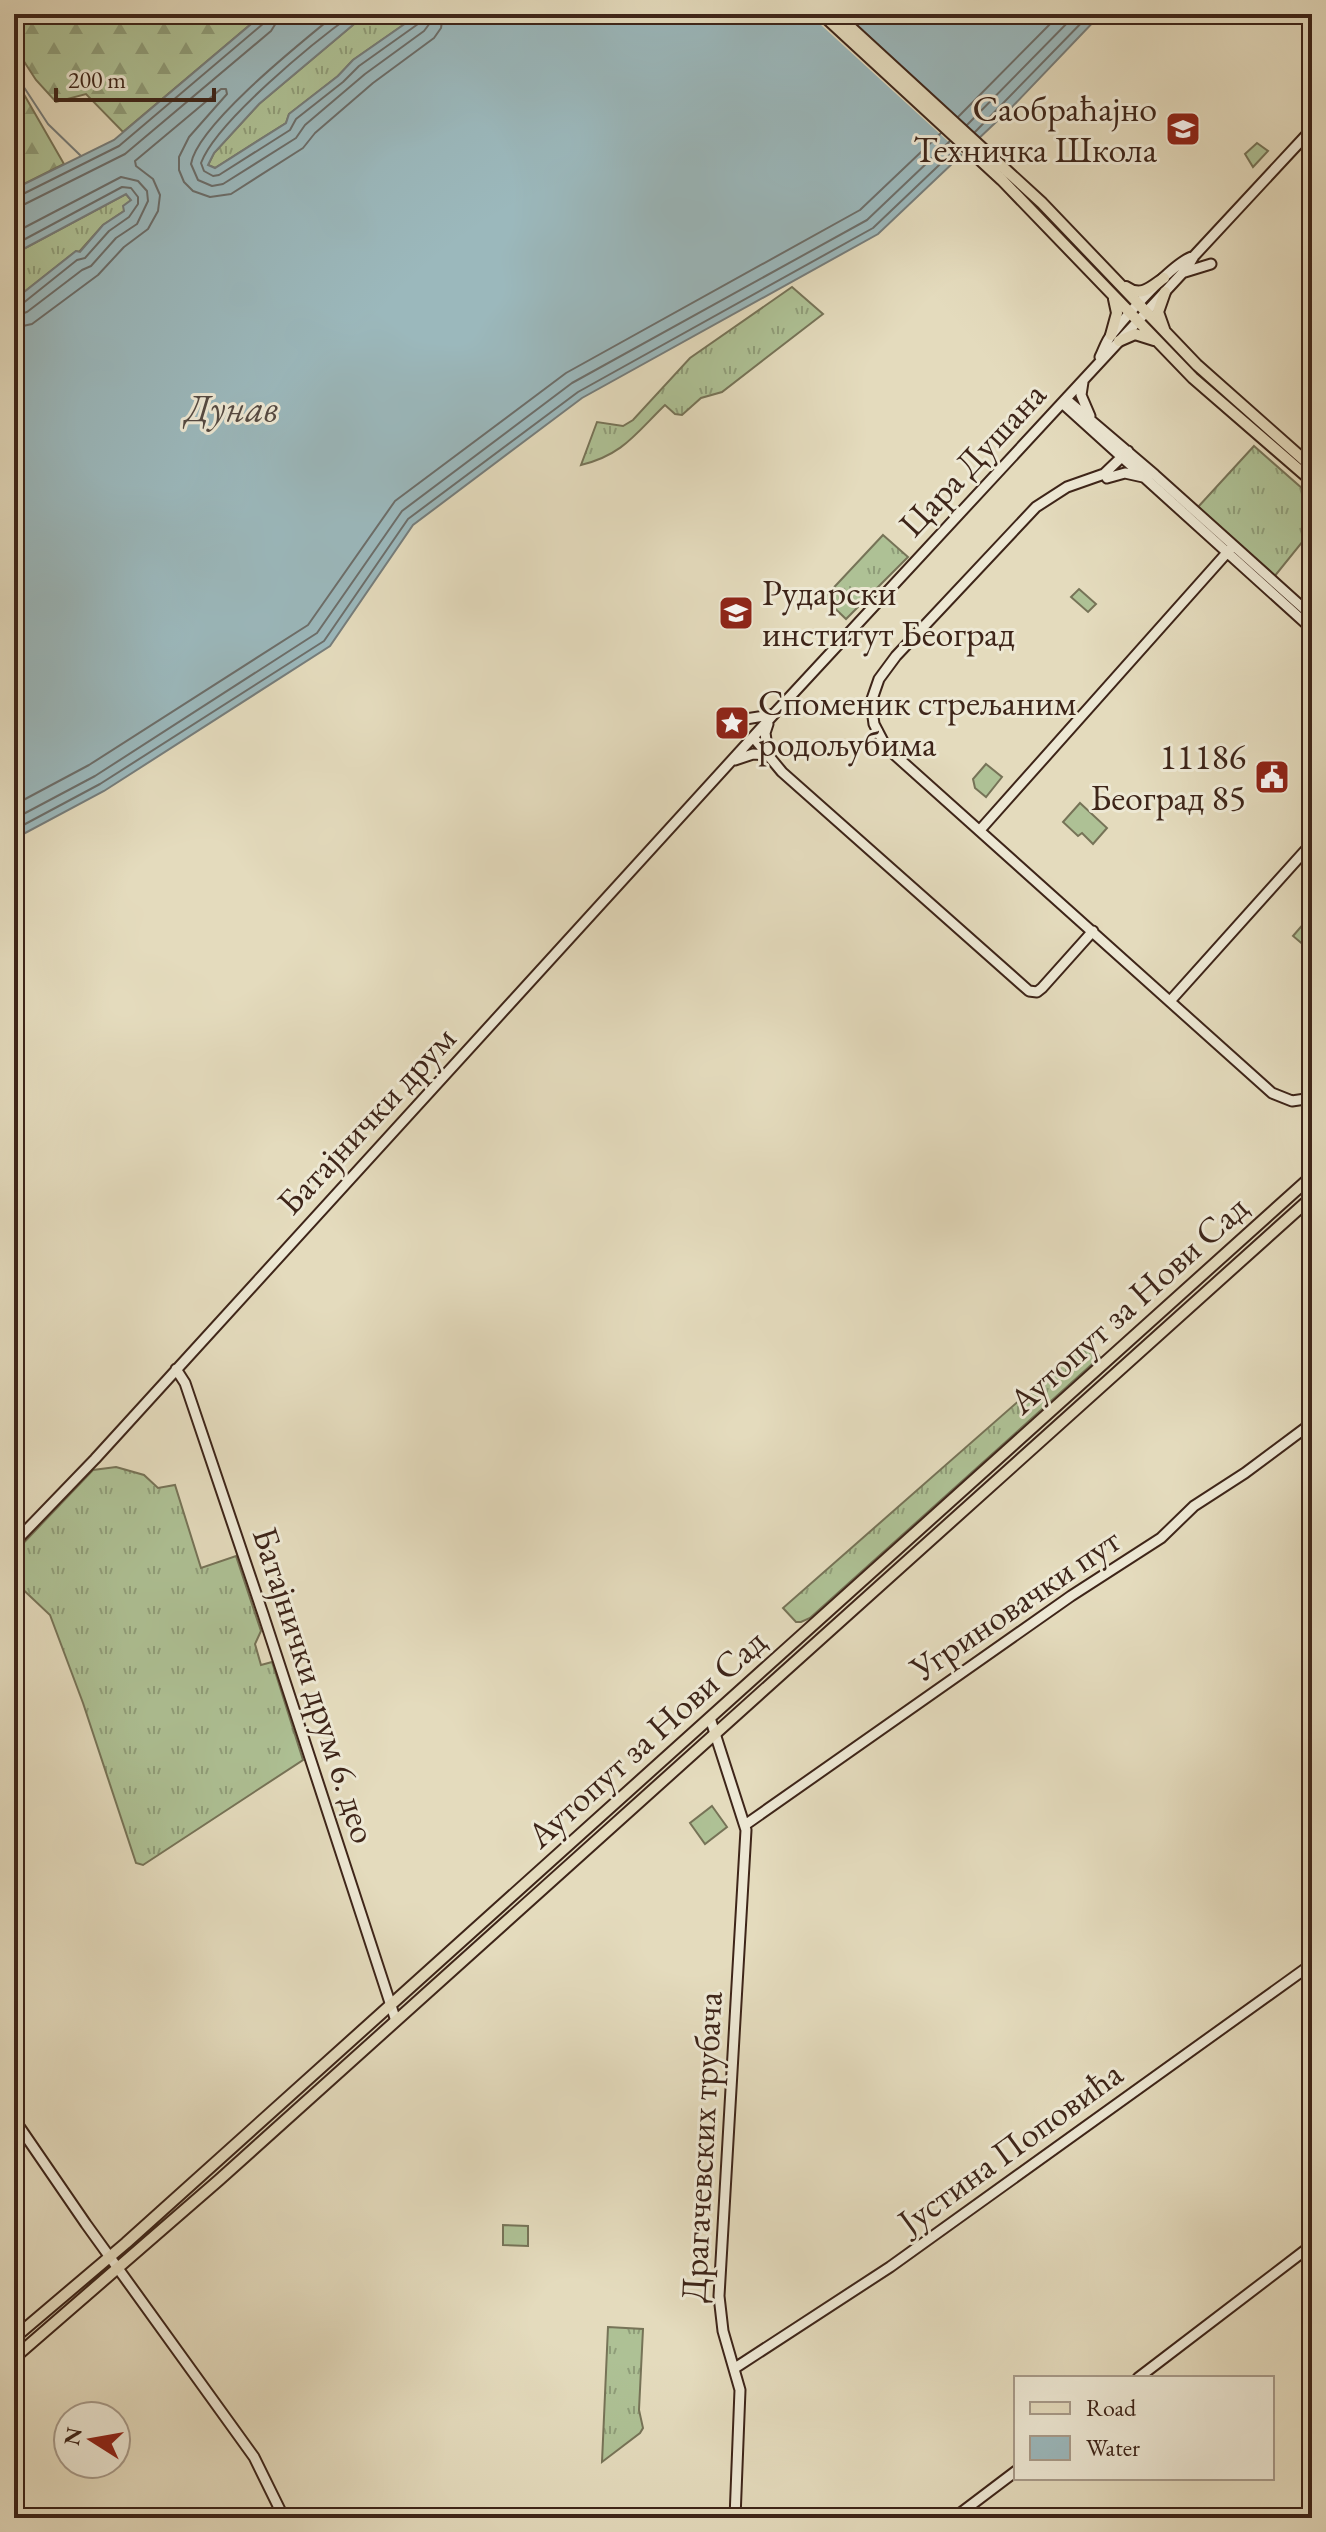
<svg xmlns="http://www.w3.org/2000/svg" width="1326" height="2532" viewBox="0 0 1326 2532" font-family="'EB Garamond',serif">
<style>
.grass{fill:url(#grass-tufts);stroke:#767357;stroke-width:2}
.forest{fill:url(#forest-firs);stroke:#767357;stroke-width:2}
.garden{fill:#aec195;stroke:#767357;stroke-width:2}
.water{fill:#9bb8bc;stroke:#767d7b;stroke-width:2}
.pier{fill:#e4dbbd}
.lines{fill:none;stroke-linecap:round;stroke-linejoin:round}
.shore{stroke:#6c6e6a;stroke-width:2}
.stream{stroke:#767d7b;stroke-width:2}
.secondary-casing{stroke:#3e2519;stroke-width:13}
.primary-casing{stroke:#3e2519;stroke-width:14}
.secondary{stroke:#ede8d4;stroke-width:9}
.primary{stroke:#e4dbbd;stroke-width:10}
.labels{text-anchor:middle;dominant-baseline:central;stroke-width:6;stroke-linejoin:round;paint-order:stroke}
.poi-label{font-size:36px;fill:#3e2519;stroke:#ede8d4;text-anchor:end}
.street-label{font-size:36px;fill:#3e2519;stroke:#ede8d4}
.water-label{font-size:38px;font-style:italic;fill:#554a42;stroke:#ede8d4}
</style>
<defs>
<pattern id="grass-tufts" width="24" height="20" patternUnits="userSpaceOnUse" patternTransform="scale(2)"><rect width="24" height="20" fill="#aec195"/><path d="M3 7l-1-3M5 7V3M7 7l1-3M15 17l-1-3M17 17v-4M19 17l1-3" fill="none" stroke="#8f9d79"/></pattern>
<pattern id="forest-firs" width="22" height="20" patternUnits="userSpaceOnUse" patternTransform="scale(2)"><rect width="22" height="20" fill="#aec195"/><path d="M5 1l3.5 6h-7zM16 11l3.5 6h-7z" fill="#8f9d79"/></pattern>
</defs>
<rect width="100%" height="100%" fill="#e4dbbd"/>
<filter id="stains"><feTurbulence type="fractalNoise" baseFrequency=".0025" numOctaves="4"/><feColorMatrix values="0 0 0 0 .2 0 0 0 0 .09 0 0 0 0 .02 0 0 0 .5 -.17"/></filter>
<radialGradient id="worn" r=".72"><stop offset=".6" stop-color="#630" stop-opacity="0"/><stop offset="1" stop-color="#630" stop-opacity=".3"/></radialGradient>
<!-- grass -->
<path class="grass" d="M366,14H419L353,60L338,76L289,114L286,123L215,168L208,165L214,153L259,104Z
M1257,143L1268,151L1253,167L1245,154Z
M126,194L131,200L124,211L103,225L79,252L76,251L14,300V254Z
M792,287L823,314L722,392L701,398L682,415L675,414L665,405C636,433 623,455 581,465L597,422L623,426L633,420L690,358Z
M1254,446L1312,497V530L1274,577L1198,507Z
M883,535L908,557L846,619L824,598Z
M1088,1340L1100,1357L810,1618L801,1622H796L783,1608Z
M116,1467L144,1475L158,1488L175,1485L201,1568L236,1556L261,1631L255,1644L261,1665L272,1662L303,1760L143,1865L136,1863L83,1703L50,1615L14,1581V1553L93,1470Z
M608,2327L643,2329L639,2410L643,2428L640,2433L602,2462Z"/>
<!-- forest -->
<path class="forest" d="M14,14H263L123,132L86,94L56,102L36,80L14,46Z
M14,77L64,164L14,189Z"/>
<!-- garden -->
<path class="garden" d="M1079,589L1096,604L1088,612L1071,597Z
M986,764L1002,777L986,797L975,788L973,779Z
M1080,803L1107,828L1093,844L1082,833L1078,836L1063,822Z
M1305,922L1312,927V952L1293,936Z
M712,1806L727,1827L705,1844L690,1823Z
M503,2225L528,2226V2246L503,2245Z"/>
<!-- water -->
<path class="water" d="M263,14H366L259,104L214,153L208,165L215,168L286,123L289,114L338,76L353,60L419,14H1101L1013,106L878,234L582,398L413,525L330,646L104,791L14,839V300L76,251L80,252L103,225L124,211L123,206L131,200L126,194L14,254V189L114,140Z"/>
<!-- pier -->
<path class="pier" d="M809,14H843L981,142L965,157Z"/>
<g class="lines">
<!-- shore -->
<path class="shore" d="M336,14C303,41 197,125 191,164L198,180L212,186L223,184L296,138L305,125L365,74L424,31L430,23L431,14
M353,14C315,41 216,122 201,163L204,171L213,176L219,175L290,130L296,119L343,82L359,66L418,24L421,14
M958,117L1060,14
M967,125L1076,14
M975,132L1090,14
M14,196L21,195L119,146L264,23L267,14
M14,206L25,204L125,154L271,31L276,23L277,14
M14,233L121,177L138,181L147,191L148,201L137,224L116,238L91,266L82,270L27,312L14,316
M14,245L122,187L131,188L138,197V204L129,217L109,231L85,258L77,260L22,304L14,306
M14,328L32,324L98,275L124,247L148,229L158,211L160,195L153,179L136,166L135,161L221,89H226L227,94L189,137L179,157V170L184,182L193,191L210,197L231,194L303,148L315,133L373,83L434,38L441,28L443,14
M14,805L89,765L308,625L395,501L566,373L860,210L941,133
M14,819L95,776L317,633L402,511L572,383L867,220L950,141
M14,830L100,784L324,641L408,519L578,392L873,228L957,148"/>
<!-- stream -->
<path class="stream" d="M14,72L48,124L81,156"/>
<defs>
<path id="secondary" d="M1185,272L1211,264
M1100,357C1104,349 1106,341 1112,334C1127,315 1173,262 1194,256
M1083,382L1081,395L1090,416
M1068,401L1155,475L1312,616
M1062,403L1312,629
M1128,451L1104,474L1067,487L1036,507L896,656L879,679L871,702L874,724L886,747L1272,1093L1292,1101L1312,1098
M1107,478L1125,473L1143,477
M746,719L770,715
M753,737L782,772L1029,991L1037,992L1042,988L1093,931
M767,747L765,733L768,724
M735,760L753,754L766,755
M980,830L1233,546
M1171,1000L1312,843
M176,1369L185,1383L263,1614L396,2021
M14,1543L95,1459L774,714L1187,268L1194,256L1312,129
M710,1718L746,1830L719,2296L723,2331L740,2390L735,2518
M745,1825L1071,1596L1161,1538L1194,1506L1245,1473L1312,1423
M14,2119L86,2224L254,2457L284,2518
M735,2368L890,2267L1312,1964
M1138,2378L1312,2245
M954,2518L1016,2471"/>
<path id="primary" d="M822,14L1002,180L1193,378L1312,481
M836,14L1042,203L1197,365L1312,467
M1126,287C1141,298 1151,287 1164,278
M1164,329L1158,312L1165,292
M1111,335L1117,313L1114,299
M1119,341L1135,334L1154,340
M14,2338L126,2243L1312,1176
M14,2358L219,2180L1312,1197"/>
</defs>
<!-- secondary casing -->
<use href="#secondary" class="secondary-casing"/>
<!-- primary casing -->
<use href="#primary" class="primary-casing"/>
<!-- secondary -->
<use href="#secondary" class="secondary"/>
<!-- primary -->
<use href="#primary" class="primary"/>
</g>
<!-- icons -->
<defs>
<symbol id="school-square" viewBox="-11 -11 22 22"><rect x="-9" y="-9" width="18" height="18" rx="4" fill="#8f2418" stroke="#ede8d4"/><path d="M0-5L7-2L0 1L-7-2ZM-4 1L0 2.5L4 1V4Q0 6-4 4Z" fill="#fff"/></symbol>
<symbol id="university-square" viewBox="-11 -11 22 22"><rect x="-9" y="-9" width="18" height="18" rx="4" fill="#8f2418" stroke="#ede8d4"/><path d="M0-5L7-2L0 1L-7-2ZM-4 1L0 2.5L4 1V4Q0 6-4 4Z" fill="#fff"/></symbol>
<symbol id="sight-square" viewBox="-11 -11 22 22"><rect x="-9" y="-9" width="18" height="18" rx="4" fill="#8f2418" stroke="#ede8d4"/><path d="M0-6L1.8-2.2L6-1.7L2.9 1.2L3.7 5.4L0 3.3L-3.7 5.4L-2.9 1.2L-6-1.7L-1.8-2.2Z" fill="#fff"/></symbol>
<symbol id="civic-square" viewBox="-11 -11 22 22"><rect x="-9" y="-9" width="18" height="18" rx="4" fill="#8f2418" stroke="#ede8d4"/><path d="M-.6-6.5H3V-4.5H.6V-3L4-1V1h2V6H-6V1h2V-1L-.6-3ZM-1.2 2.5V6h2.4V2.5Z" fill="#fff"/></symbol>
</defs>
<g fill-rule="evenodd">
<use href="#school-square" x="1163" y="109" width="40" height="40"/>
<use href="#university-square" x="716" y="593" width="40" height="40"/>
<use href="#sight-square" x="712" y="703" width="40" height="40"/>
<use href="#civic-square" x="1252" y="757" width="40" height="40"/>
</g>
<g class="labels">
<!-- poi labels -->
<g class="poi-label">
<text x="1157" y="108">Саобраћајно<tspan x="1157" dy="41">Техничка Школа</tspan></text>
<text x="762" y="592" text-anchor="start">Рударски<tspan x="762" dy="41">институт Београд</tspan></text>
<text x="758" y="702" text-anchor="start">Споменик стрељаним<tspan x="758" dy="41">родољубима</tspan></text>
<text x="1246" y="756">11186<tspan x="1246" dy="41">Београд 85</tspan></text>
</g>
<!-- street labels -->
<g class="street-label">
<text transform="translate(972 459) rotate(-47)">Цара Душана</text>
<text transform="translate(366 1120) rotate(-47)">Батајнички друм</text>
<text transform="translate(1128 1304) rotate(-42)">Аутопут за Нови Сад</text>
<text transform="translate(1015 1604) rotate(-34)">Угриновачки пут</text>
<text transform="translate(315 1685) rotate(72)">Батајнички друм 6. део</text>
<text transform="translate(646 1738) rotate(-42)">Аутопут за Нови Сад</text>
<text transform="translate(701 2147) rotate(-87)">Драгачевских трубача</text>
<text transform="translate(1010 2147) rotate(-36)">Јустина Поповића</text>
</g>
<!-- water labels -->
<g class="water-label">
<text x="232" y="407">Дунав</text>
</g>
</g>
<!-- margin -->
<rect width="1326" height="2532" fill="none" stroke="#e4dbbd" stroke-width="48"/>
<rect x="16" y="16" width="1294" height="2500" fill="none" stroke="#3e2519" stroke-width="4"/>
<rect x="24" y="24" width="1278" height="2484" fill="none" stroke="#3e2519" stroke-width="2"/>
<!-- legend -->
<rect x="1014" y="2376" width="260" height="104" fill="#ede8d4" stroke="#a79a89" stroke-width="2"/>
<rect x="1030" y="2402" width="40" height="12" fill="#e4dbbd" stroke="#a79a89" stroke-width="2"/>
<text x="1086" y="2416" font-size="24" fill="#3e2519">Road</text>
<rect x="1030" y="2436" width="40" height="24" fill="#9bb8bc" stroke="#a79a89" stroke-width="2"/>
<text x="1086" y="2456" font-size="24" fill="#3e2519">Water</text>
<!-- north arrow -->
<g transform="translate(92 2440) rotate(281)"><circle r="38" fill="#ede8d4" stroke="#a79a89" stroke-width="2"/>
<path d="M0-6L14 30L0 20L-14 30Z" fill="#8f2418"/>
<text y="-12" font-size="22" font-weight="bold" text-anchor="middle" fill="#3e2519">N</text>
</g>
<!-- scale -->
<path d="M56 88v12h158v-12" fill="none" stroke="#3e2519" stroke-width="4"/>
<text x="68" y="88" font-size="24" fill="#3e2519" stroke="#ede8d4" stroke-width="6" paint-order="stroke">200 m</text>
<rect width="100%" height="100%" filter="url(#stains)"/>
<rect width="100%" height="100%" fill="url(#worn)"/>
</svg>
